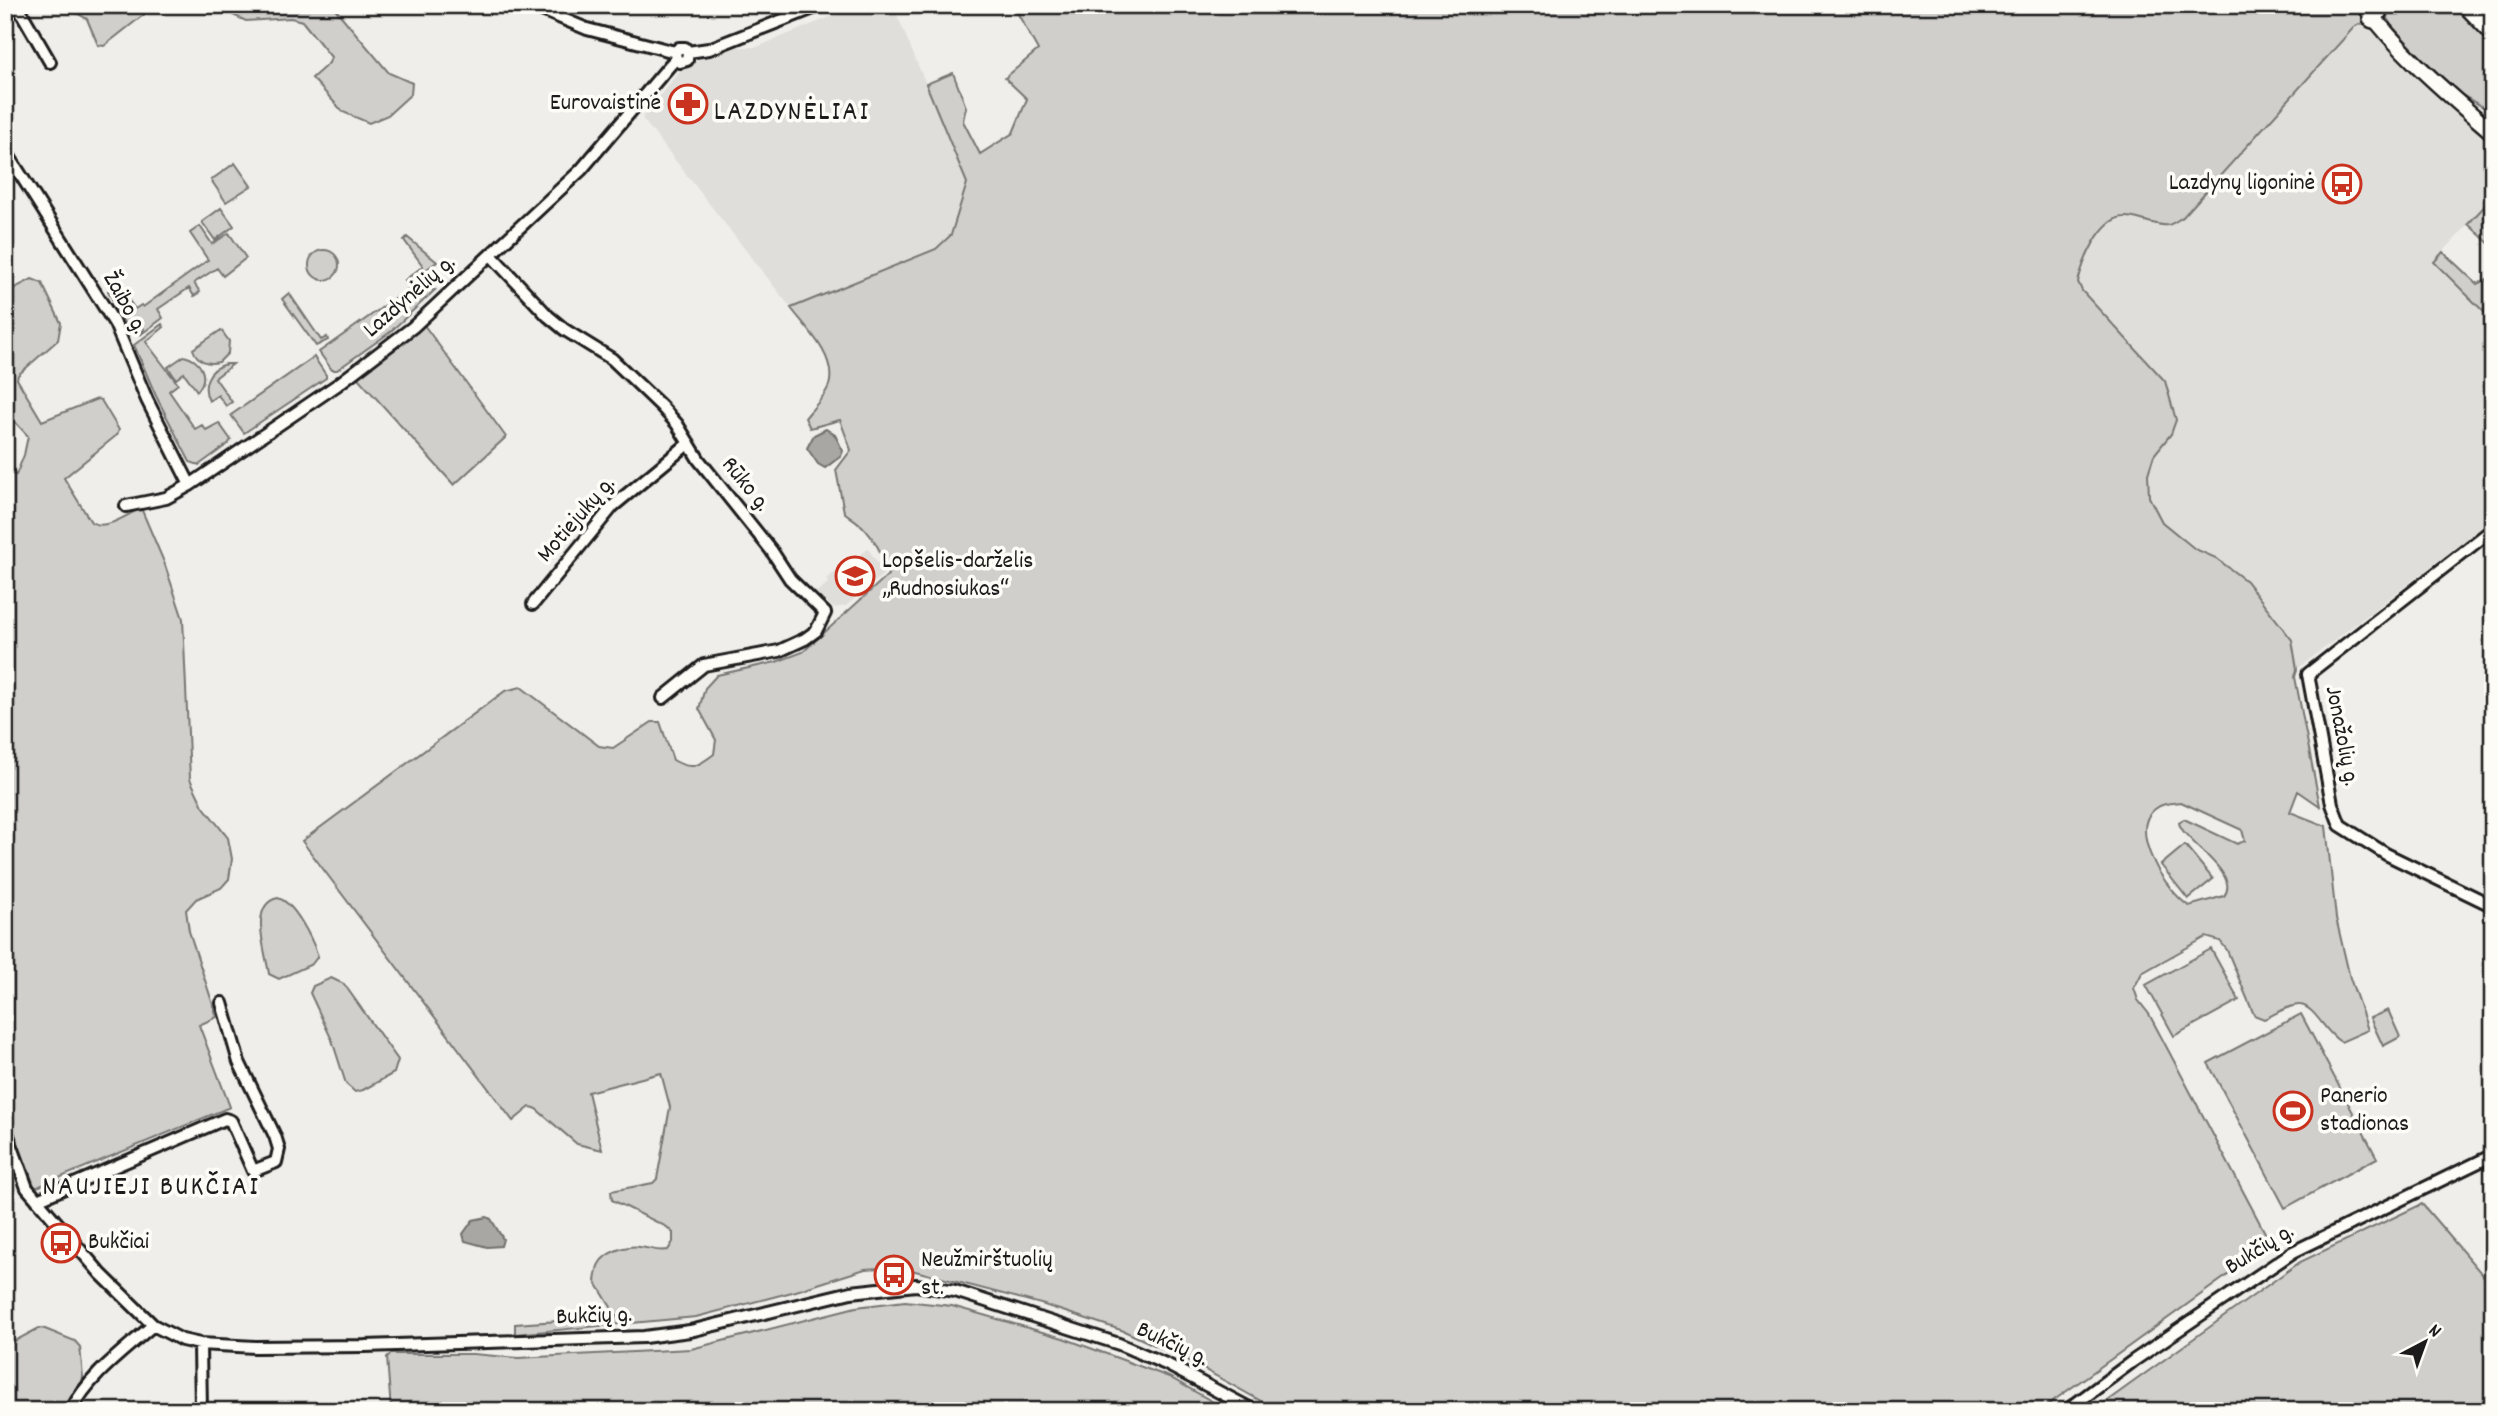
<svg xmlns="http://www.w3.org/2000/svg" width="2498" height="1416" viewBox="0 0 2498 1416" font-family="Dekko,sans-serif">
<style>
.built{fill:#e0deda}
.green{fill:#d0cfcc;stroke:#767674;stroke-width:2;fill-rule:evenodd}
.water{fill:#a8a7a3;stroke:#706f6d;stroke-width:2}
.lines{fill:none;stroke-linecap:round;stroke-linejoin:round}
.street-casing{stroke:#1c1c1c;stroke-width:16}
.secondary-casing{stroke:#1c1c1c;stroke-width:19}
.highway-casing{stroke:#1c1c1c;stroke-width:24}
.street{stroke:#fdfcf7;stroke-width:10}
.secondary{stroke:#fdfcf7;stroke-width:14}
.highway{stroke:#fdfcf7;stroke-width:19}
.labels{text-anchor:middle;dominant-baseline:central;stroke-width:7;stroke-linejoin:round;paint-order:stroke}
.poi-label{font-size:24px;fill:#1c1c1c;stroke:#fdfcf7;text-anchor:start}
.street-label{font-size:24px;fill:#1c1c1c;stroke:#fdfcf7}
.quarter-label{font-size:28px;letter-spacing:2px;fill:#1c1c1c;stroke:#fdfcf7}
</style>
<rect width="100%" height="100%" fill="#f0eeea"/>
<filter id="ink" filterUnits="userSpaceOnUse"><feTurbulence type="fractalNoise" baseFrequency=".0143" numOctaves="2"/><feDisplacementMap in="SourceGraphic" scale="14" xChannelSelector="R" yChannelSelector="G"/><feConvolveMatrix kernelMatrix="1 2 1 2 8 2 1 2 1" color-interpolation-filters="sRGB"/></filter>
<g filter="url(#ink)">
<!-- built -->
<path class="built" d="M859,5H893L967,183L951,234L944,244L936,249L791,308L642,118L681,69L695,61L738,47H757Z
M2365,22L2433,89L2493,141V197L2434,262L2493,321V519L2297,669L2292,640L2216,558L2195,549L2162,522L2149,497L2148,473L2153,455L2171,434L2176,420L2165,381L2082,291L2078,282L2082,267L2102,230L2111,221L2123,217L2168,225L2279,111L2355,26Z
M868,549L885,573L846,606L834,608L815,593L828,583L826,579Z"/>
<!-- green -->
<path class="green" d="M71,5H156L104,46L98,45L87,19L75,12Z
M211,5H332L389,73L412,83L411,94L388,115L369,123L343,112L312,78L329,63L331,57L302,21L291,18L246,21Z
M1013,5H2357L2365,16V22L2355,26L2183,217C2179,219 2173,224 2168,225C2154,227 2138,216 2124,217C2100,218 2083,262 2078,282L2082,291L2165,381L2176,420L2171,434L2154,455L2148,474L2149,497L2162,522L2195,549L2216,558L2246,581L2292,640L2297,669L2295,677L2320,806L2298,791L2290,812L2326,826L2336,918L2350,978L2368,1030L2341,1042C2326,1035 2315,1006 2300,1005C2290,1004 2274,1015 2264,1019L2254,1015L2227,950L2220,941L2206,937L2142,973L2134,988L2138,1000L2149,1014L2271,1244L2039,1411H1279L1187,1360L1124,1331L1041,1304L900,1267L865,1269L796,1291L696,1317L515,1334V1324L617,1317L595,1281C596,1277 596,1269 599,1264C605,1252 627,1245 640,1247C651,1248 656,1252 668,1250L673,1242V1233L667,1227L612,1200L611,1191L653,1183L657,1179L670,1107L661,1073L588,1092L602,1150L577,1144L535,1108L530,1107L513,1121L302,841L505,691L521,687L599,746L613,748L652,722H660L673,760C692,771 698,766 714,754L716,740L699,709L705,688L717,675L776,662L803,652L888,575C884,557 875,539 862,526C857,521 850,517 844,512L836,470L851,450L840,420L810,428L805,418C813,408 829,392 830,381C834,354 806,328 791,308L936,249L951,235L967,183L926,84L953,73L966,107L963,121L980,154L1013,133L1027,99L1005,78L1038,50ZM2181,802L2242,830L2245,841L2237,844L2184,819L2179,823C2183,841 2242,874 2224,896L2189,906C2167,892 2126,830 2155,809C2162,803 2172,803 2181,802Z
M2389,5H2454L2493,44V113L2459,93L2417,53L2391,25L2387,18Z
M235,163L251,186L226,202L211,180Z
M2493,197V247L2468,224Z
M221,208L234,226L215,240L202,222Z
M200,226L212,244L229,233L246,258L223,276L217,268L194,283L200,292L194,296L189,288L158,309L163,318L140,335L144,329L139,322L127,329L108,291L118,285L135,309L141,305L143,307L208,260L190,233Z
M407,237L437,262L407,283L405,280L423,266L404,240Z
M309 265a15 15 0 1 1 30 0a15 15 0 1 1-30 0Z
M2443,252L2477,284L2493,276V321L2434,262Z
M32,279L42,283L61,323L58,340L18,375L17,379L42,421L97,399L101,400L119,430L117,435L64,478L91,522C106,531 126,515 141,508L164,562L183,619L190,779L203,806L228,838L232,859L229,879L221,888L196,899L186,910L189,931L217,1017L199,1025L230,1107L35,1188L5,1108V472L16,475L24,455L28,436L5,411V293Z
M411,287L435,290L389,333L337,370H332L319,352Z
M289,293L321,340L327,337L328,340L316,346L282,299Z
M162,324L164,327L146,342L178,384L169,391L195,429L202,425L206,430L219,423L231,440L228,444L199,465L190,462L156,396L134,345Z
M424,325L506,437L454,485L357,377Z
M221,330L229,341L228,353L219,362C207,365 197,361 193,349Z
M184,356C201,360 210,377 197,391L184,373L176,379L168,367Z
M314,357L326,375V378L244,433L231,415Z
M226,364H233L215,378L232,402L226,406L218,395L209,401C201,385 208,369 226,364Z
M2185,845L2213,879L2188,899L2161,865Z
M278,898C295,903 312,939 318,956L312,964L279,979L269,974C266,953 248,904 278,898Z
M2211,949L2239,1000L2174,1036L2146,985Z
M331,978L344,984L398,1060L394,1073L363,1090L355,1092L346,1084L332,1040L310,993L313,986Z
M2388,1010L2400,1037L2383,1046L2370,1018Z
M2301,1014L2377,1158L2285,1208L2208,1063Z
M2422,1204L2493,1287V1411H2093L2300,1262Z
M905,1301L952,1306L1063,1338L1169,1377L1229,1411H391L387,1357L391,1354H473L518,1358L691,1349L856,1307Z
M39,1328L45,1329L75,1341L80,1347L83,1377L81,1386L67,1403L64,1411H5V1346Z"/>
<!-- water -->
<path class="water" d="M826,429L835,435L843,451L841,456L825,468L818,464L807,448L814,435Z
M487,1217L491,1219L503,1239L501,1246L487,1247L465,1241L463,1234L473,1220Z"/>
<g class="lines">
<defs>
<path id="street" d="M17,5L50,62
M530,5L587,29L675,52
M676,59L675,52L679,48H685L688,52L709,49L821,5
M5,150L115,324L147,400L190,485
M491,255L548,316L565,330L612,359L661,406L677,424L699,460L771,550L790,579L825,613L816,631L805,639L779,651L704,665L663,698
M126,506L166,498L190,485L337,385L413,327L581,170L670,65L676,59L680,62L687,60L688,52
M2493,529L2308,674L2332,804L2340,825L2386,854L2493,906
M533,604L613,506L689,443
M7,1133L27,1188L101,1274L153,1325L182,1340L200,1344L255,1347L365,1346L644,1337L690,1331L851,1292L916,1285L955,1291L1119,1344L1168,1365L1255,1411
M37,1200L225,1119L231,1121L253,1171L276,1162L279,1149L275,1136L239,1062L222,1003
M200,1344L201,1411
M71,1411C88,1376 125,1350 153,1325
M2066,1411L2133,1361L2293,1252L2493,1155"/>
<path id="secondary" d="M2364,5C2400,54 2447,93 2493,133"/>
<path id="highway" d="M2468,5L2493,31
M2373,18L2380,5"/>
</defs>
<!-- street casing -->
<use href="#street" class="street-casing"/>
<!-- secondary casing -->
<use href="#secondary" class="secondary-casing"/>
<!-- highway casing -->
<use href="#highway" class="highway-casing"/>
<!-- street -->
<use href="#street" class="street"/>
<!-- secondary -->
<use href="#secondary" class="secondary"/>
<!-- highway -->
<use href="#highway" class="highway"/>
</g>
</g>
<!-- icons -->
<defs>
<symbol id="pharmacy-ring" viewBox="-11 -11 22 22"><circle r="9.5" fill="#fdfcf7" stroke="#c8321e" stroke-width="1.5"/><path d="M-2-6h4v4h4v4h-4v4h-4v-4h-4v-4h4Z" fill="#c8321e"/></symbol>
<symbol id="bus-ring" viewBox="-11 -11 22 22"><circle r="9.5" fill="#fdfcf7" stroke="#c8321e" stroke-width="1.5"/><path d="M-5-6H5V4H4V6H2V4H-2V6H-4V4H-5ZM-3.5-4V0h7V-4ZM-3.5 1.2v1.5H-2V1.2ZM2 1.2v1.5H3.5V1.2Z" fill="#c8321e"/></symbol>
<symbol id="school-ring" viewBox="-11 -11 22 22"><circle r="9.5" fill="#fdfcf7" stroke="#c8321e" stroke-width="1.5"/><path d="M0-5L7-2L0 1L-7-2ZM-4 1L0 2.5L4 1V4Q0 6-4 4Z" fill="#c8321e"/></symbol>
<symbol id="stadium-ring" viewBox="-11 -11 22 22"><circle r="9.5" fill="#fdfcf7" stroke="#c8321e" stroke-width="1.5"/><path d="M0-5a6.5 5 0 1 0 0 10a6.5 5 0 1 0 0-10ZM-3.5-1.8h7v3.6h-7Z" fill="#c8321e"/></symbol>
</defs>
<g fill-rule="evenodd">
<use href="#pharmacy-ring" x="666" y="82" width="44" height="44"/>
<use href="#bus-ring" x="2320" y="162" width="44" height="44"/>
<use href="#school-ring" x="833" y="554" width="44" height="44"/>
<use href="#stadium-ring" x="2271" y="1089" width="44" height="44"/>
<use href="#bus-ring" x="39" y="1221" width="44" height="44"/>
<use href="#bus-ring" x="872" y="1253" width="44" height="44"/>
</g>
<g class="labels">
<!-- poi labels -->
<g class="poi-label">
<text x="661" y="104" text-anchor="end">Eurovaistinė</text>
<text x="2315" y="184" text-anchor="end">Lazdynų ligoninė</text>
<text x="882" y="562">Lopšelis-darželis<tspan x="882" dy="28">„Rudnosiukas“</tspan></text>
<text x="2320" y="1097">Panerio<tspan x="2320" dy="28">stadionas</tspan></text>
<text x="88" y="1243">Bukčiai</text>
<text x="921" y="1261">Neužmirštuolių<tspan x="921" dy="28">st.</tspan></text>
</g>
<!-- street labels -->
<g class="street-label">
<text transform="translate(410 297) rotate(-41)">Lazdynėlių g.</text>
<text transform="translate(124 303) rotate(61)">Žaibo g.</text>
<text transform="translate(745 485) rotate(51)">Rūko g.</text>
<text transform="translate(577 520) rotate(-49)">Motiejukų g.</text>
<text transform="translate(2341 736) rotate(79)">Jonažolių g.</text>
<text transform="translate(2260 1250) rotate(-32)">Bukčių g.</text>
<text transform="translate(594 1317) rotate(-2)">Bukčių g.</text>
<text transform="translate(1172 1345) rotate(25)">Bukčių g.</text>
</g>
<!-- quarter labels -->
<g class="quarter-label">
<text x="792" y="114">LAZDYNĖLIAI</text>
<text x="151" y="1189">NAUJIEJI BUKČIAI</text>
</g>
</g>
<!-- margin -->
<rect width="2498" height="1416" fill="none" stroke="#fdfcf7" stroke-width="28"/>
<rect x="14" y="14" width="2470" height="1388" fill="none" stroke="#1c1c1c" stroke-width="2.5" filter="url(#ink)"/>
<!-- north arrow -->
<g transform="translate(2425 1342) rotate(41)" stroke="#fdfcf7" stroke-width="5" paint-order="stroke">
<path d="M0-5L12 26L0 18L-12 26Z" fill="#1c1c1c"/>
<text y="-10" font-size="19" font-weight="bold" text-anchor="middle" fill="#1c1c1c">N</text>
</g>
</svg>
